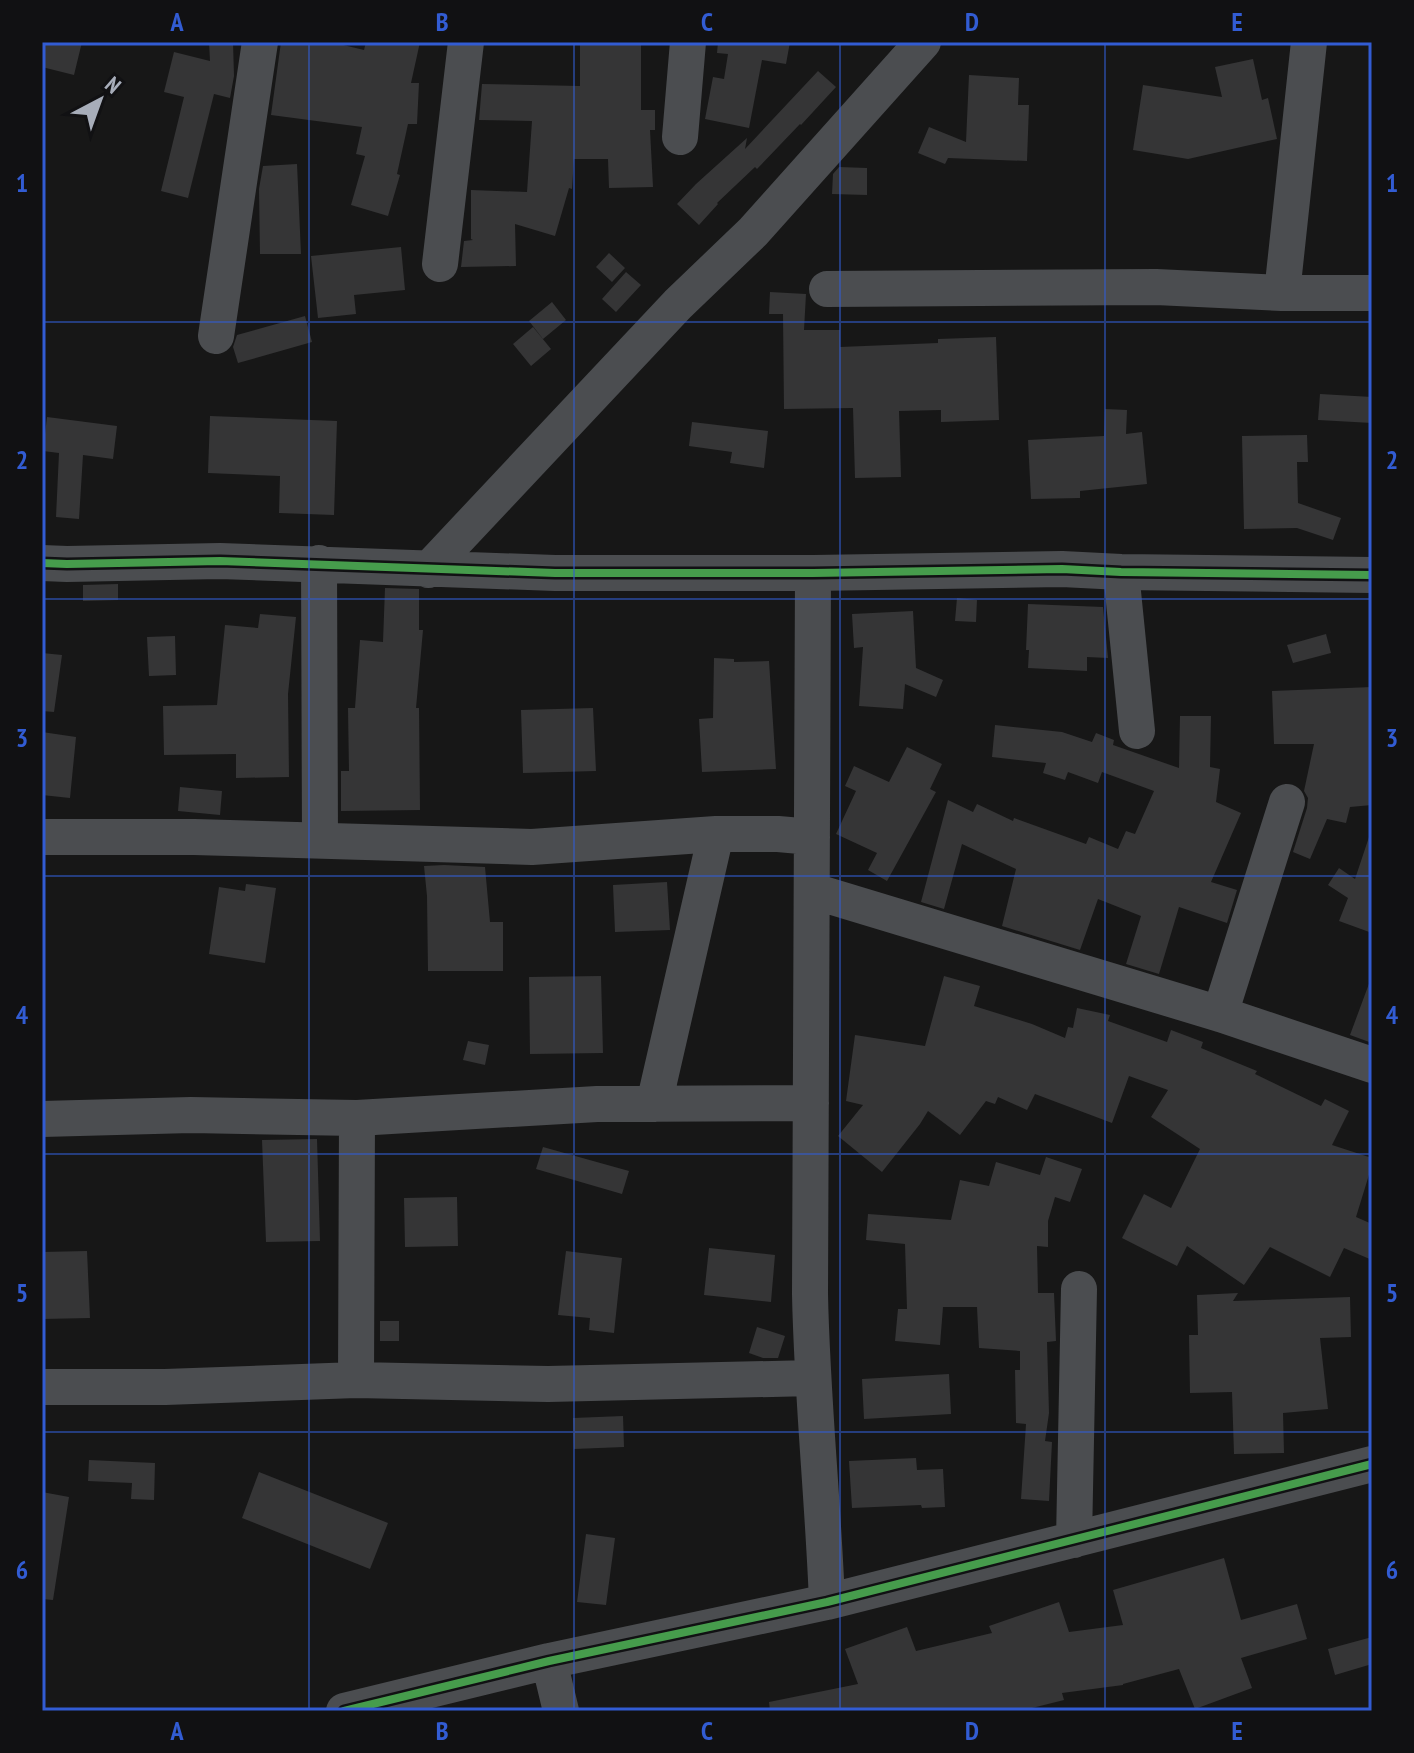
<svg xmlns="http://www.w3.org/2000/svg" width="1414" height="1753" viewBox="0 0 1414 1753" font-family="'PT Sans Narrow',sans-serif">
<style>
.building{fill:#353536}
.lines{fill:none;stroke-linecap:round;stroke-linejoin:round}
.minor{stroke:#4b4d50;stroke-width:36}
.cycleway-casing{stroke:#111113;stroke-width:13}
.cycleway{stroke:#469c4c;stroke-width:8}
.grid{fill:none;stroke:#325cd3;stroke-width:2;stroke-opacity:0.55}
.neatline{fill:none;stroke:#325cd3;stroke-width:3}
.grid-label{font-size:26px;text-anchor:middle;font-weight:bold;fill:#325cd3}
</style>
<rect width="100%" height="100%" fill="#171717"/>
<!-- building -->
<path class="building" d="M46,42H82L74,75L42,67V44H46Z
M209,42H233L234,76L230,98L214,94L188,198L161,191L184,97L164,92L174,52L210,61Z
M281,42H331L364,50L366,42H420L411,83H419L417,124H408L397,174L400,175L388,216L351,205L365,156L356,154L362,127L271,115Z
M580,42H641V110H655V130H650L653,187L609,188L608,159H574L572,189L569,188L555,236L515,224L516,266L461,267L464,241L473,240L471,239V190L527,192L532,121L479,120L482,84L580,86Z
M718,42H790L786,64L762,60L749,128L705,119L713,77L724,79L728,54L717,53Z
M1253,59L1262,100L1268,98L1277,139L1188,159L1133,150L1143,85L1222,97L1215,67Z
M818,71L836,87L801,125L800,124L757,169L755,167L717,203L718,204L699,225L677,204L696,184L747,138L745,149Z
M969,75L1019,78L1018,105H1029L1027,161L948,158L945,164L918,153L929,127L966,142Z
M297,164L301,254H260L259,189L263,166Z
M839,167L867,168V195L832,194L833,174Z
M401,247L405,290L354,295L356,314L318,318L311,256Z
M609,253L625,268L612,282L596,267Z
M626,272L641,285L616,312L602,299Z
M770,292L806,294L804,330H840V347L938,343V339L996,337L999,420L941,422V410L899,411L901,477L855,478L853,408L784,409L783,314H769Z
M552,302L566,320L543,339L529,321Z
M305,316L312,342L238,363L233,347L237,335Z
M533,327L551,349L531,366L513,344Z
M1320,394L1372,397V423L1318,420Z
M1105,409L1127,410L1126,434L1142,432L1147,484L1080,491V498L1031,499L1028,440L1104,436Z
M210,416L337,421L334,515L279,513L280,476L208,473Z
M47,417L117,426L113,459L83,455L79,519L56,517L59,453L43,451Z
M692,422L768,431L764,468L730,463L732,452L689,446Z
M1307,435L1308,462H1297L1298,503L1341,518L1333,540L1297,528L1244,529L1242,436Z
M118,584V600L83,601V585Z
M385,588L419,589V630H423L416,708H419L420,810L341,811V771H349L348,708H355L360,640L383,642Z
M957,598L977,600L976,622L955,621Z
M1028,604L1103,607L1108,658L1087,657V671L1028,668L1029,650H1026Z
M913,611L916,668L943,680L936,697L905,684L903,709L859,706L863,647L854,648L852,614Z
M260,614L296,617L288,694L289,777L236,778V754L164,755L163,706L217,705L225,625L258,628Z
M1326,634L1331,653L1293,663L1287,645Z
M175,636L176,675L149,676L147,637Z
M42,653L62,655L54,712L42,711Z
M714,658L734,659V662L769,661L776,769L702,772L699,719L713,718Z
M1372,687V805L1350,807L1346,823L1327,819L1310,859L1293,852L1307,808L1308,798L1304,791L1314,744H1274L1272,691Z
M593,708L596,771L523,773L521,710Z
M1180,716H1211L1210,767L1220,769L1216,802L1241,813L1211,882L1237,890L1227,923L1179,907L1159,974L1126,964L1141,916L1098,899L1080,950L1002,926L1016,869L962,844L944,909L921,902L948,800L973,812L977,804L1013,821L1014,818L1086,844L1089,837L1118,849L1126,831L1135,834L1154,791L1102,772L1098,783L1068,772L1065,780L1043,773L1046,763L992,757L995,725L1062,732L1092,742L1096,733L1114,740L1113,745L1179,768Z
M42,732L76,737L70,798L42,795Z
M907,747L942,764L930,789L936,792L887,881L868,870L877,853L836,834L856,791L845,786L854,766L889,782Z
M180,787L222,791L220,815L178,811Z
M1369,837L1372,838V933L1339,921L1348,898L1328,885L1339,868L1355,879Z
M444,865L485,867L490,922H503V971H428L427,896L424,866Z
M667,882L670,930L615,932L613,885Z
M246,884L276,888L265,963L209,954L219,887L245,891Z
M601,976L603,1053L530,1054L529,977Z
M944,976L980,986L974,1006L1032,1024L1065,1038L1068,1027L1073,1028L1077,1008L1110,1015L1108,1021L1167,1042L1171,1030L1203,1042L1201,1048L1257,1071L1255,1074L1321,1106L1325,1099L1349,1111L1332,1145L1372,1158V1165L1356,1217L1372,1224V1260L1344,1248L1330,1277L1270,1247L1244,1285L1187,1246L1177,1266L1122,1238L1144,1194L1171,1208L1200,1149L1151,1117L1168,1090L1129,1076L1112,1123L1035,1094L1027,1110L998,1097L995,1104L986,1101L960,1135L928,1111L920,1124L882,1172L838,1136L863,1105L846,1101L855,1035L925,1046Z
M1370,981H1372V1043L1350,1035Z
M468,1041L489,1045L485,1065L463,1060Z
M317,1139L320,1241L266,1242L262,1140Z
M543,1147L629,1171L622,1194L536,1169Z
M1046,1157L1082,1169L1070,1202L1055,1197L1048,1221V1247L1037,1246L1038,1293H1054L1056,1341L1047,1342L1049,1413L1045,1441L1052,1442L1049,1501L1021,1499L1026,1424L1016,1423L1015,1370H1020V1351L979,1348L977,1307H943L940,1345L895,1341L898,1309H907L905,1244L866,1240L868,1214L951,1220L960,1180L989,1186L996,1162L1040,1175Z
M457,1197L458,1246L405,1247L404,1198Z
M709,1248L775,1255L771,1302L704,1295Z
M87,1251L90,1318L42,1319V1252Z
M566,1251L622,1258L614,1333L589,1330L590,1318L558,1315Z
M1238,1293L1233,1301L1350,1297L1351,1337L1320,1338L1328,1409L1283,1413L1284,1453L1234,1454L1232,1392L1190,1393L1189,1335H1198L1197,1295Z
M380,1321H399V1341H380Z
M757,1327L785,1336L778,1358H763L749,1353Z
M949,1374L951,1414L864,1419L862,1379Z
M623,1416L624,1447L574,1449L573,1418Z
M916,1458L917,1470L943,1469L945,1507L922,1508L921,1505L852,1508L849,1461Z
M89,1460L155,1463L154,1500L131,1499L132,1483L88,1481Z
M259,1472L388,1523L370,1569L242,1518Z
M42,1492L69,1497L53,1600L42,1599Z
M586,1534L615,1538L606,1605L577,1602Z
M1224,1558L1241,1620L1297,1604L1307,1639L1241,1658L1252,1688L1195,1709L1179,1669L1123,1684V1685L1062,1693L1064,1700L1020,1711H770L769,1702L858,1684L845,1649L907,1627L916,1651L992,1633L989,1626L1059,1602L1069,1632L1123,1625L1113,1590Z
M1372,1637V1664L1335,1675L1328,1649Z"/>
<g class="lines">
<!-- minor -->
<path class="minor" d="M680,137L688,42
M440,264L466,42
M827,289L1156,287L1282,293H1372
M1282,293L1309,42
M216,336L260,42
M42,563L67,564L220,561L555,573H813L1062,569L1121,572L1372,575
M319,563L320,840
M428,570L678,304L753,232L923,42
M1121,572L1137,731
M813,573L810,1294C812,1397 823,1499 827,1602
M42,837H194L532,847L716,834H778L812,837
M813,891L1220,1014L1372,1065
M1220,1014L1287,802
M654,1104L716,834
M42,1119L191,1115L357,1118L597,1104L811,1103
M356,1380L357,1118
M42,1387H165L356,1380L548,1384L812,1378
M1074,1540L1079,1289
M549,1661L561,1711
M344,1711L549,1661L827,1602L1372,1464"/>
<defs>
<path id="cycleway" d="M42,563L67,564L220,561L555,573H813L1062,569L1121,572L1372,575
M344,1711L549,1661L827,1602L1372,1464"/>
</defs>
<!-- cycleway casing -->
<use href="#cycleway" class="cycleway-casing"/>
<!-- cycleway -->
<use href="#cycleway" class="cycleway"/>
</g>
<!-- grid -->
<path class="grid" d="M309,42V1711M574,42V1711M840,42V1711M1105,42V1711M42,322H1372M42,599H1372M42,876H1372M42,1154H1372M42,1432H1372"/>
<!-- border -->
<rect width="1414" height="1753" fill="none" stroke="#111113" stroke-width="88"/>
<!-- north arrow -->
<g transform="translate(100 100) rotate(41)" stroke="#111113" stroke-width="6" paint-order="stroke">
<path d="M0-6L14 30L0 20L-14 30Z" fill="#a7adb9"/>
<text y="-12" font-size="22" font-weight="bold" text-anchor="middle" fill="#a7adb9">N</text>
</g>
<rect x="44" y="44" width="1326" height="1665" class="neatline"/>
<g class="grid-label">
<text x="177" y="31">A</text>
<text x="442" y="31">B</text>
<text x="707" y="31">C</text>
<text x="972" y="31">D</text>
<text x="1237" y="31">E</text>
<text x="22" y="192">1</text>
<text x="1392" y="192">1</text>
<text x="22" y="469">2</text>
<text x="1392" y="469">2</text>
<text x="22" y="747">3</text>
<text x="1392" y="747">3</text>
<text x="22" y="1024">4</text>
<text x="1392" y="1024">4</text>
<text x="22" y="1302">5</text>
<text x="1392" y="1302">5</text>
<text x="22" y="1579">6</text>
<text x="1392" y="1579">6</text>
<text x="177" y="1740">A</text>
<text x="442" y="1740">B</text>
<text x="707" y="1740">C</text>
<text x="972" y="1740">D</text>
<text x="1237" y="1740">E</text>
</g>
</svg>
